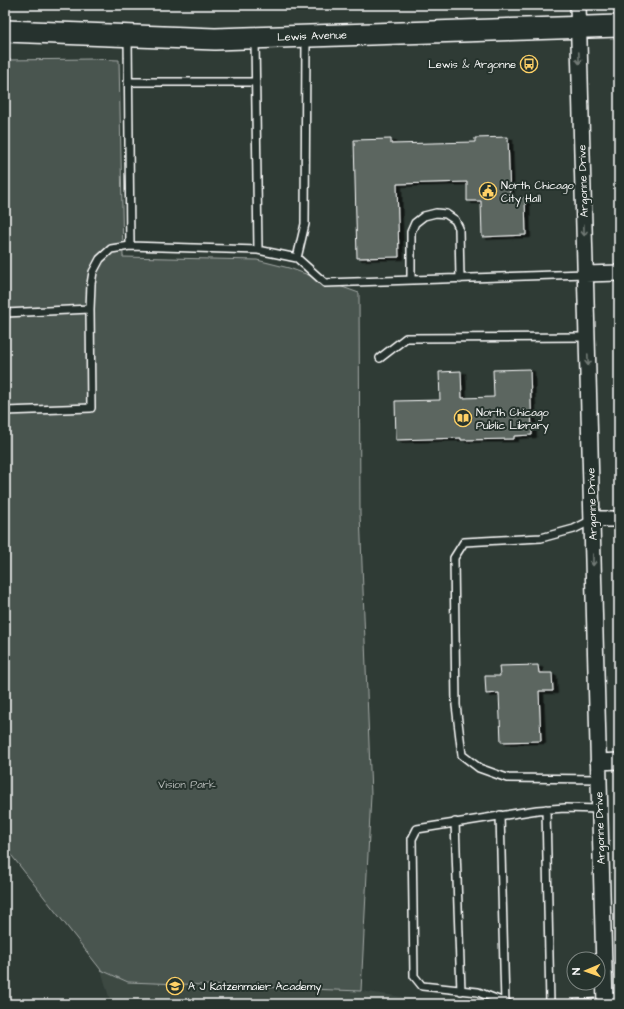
<svg xmlns="http://www.w3.org/2000/svg" width="624" height="1009" viewBox="0 0 624 1009" font-family="'Architects Daughter',sans-serif">
<style>
.built{fill:#3c4842}
.green{fill:#4a544f;stroke:#a4aaa7}
.building{fill:#5b6661;stroke:#fff;filter:url(#shadow)}
.lines{fill:none;stroke-linecap:round;stroke-linejoin:round}
.service-casing{stroke:#fff;stroke-width:10}
.minor-casing{stroke:#fff;stroke-width:18}
.secondary-casing{stroke:#fff;stroke-width:24}
.service{stroke:#26332d;stroke-width:7}
.minor{stroke:#26332d;stroke-width:15}
.secondary{stroke:#26332d;stroke-width:21}
.oneway{stroke:#727a76}
.labels{text-anchor:middle;dominant-baseline:central;stroke-width:4;stroke-linejoin:round;paint-order:stroke}
.street-label{font-size:11px;fill:#fff;stroke:#26332d}
.poi-label{font-size:11px;fill:#fff;stroke:#26332d;text-anchor:start}
.park-label{font-size:11px;fill:#b7bbb9;stroke:#26332d}
</style>
<defs>
<filter id="shadow"><feDropShadow dx="4.5" dy="2.5" stdDeviation="0" flood-color="#0009"/></filter>
</defs>
<rect width="100%" height="100%" fill="#2f3b35"/>
<filter id="ink" filterUnits="userSpaceOnUse"><feTurbulence type="fractalNoise" baseFrequency=".025" numOctaves="2"/><feDisplacementMap in="SourceGraphic" scale="8" xChannelSelector="R" yChannelSelector="G"/><feConvolveMatrix kernelMatrix="1 2 1 2 8 2 1 2 1" color-interpolation-filters="sRGB"/></filter>
<g filter="url(#ink)">
<!-- built -->
<path class="built" d="M101,970L128,982L361,991L452,1004H111Z"/>
<!-- green -->
<path class="green" d="M92,59L119,60L123,257L257,260L289,268L359,293L360,513L371,795L361,991L128,982L101,970L5,847V60Z"/>
<!-- building -->
<path class="building" d="M508,137L510,199L525,198L526,235L482,237L481,201H467V182L397,184L399,257L357,258L354,140L391,139V144L475,142V138Z
M530,369L532,435L514,436V439L461,440V438L396,440L395,401L440,400L439,372L461,371L462,398L494,397L493,370Z
M538,665L539,673H552L553,691H539L541,741L501,742L499,693L486,694L485,676H500L499,666Z"/>
<g class="lines">
<defs>
<path id="service" d="M128,37L130,246L258,250L297,258L325,283L585,274
M255,40L258,250
M128,82H255
M297,258L305,224L306,38
M411,280V232L415,223L424,216L436,213L446,214L455,220L459,228L460,279
M5,313L90,309
M380,358L406,338L587,337
M5,411L91,408L90,309L91,284L93,272L100,259L111,249L130,246
M592,520L574,529L541,538L464,542L454,558L456,705L462,755L479,768L507,778L599,779
M546,809L550,1004
M500,815L505,1003
M455,822L461,991
M509,1004L478,992L422,986L414,976L412,839L417,829L537,810L565,808L599,809
M573,1004L605,1002"/>
<path id="minor" d="M578,5L605,1004
M585,274L619,273
M592,519H619
M598,762L619,761
M605,1002L619,1001"/>
<path id="secondary" d="M5,31L215,39L619,26"/>
</defs>
<!-- service casing -->
<use href="#service" class="service-casing"/>
<!-- minor casing -->
<use href="#minor" class="minor-casing"/>
<!-- secondary casing -->
<use href="#secondary" class="secondary-casing"/>
<!-- service -->
<use href="#service" class="service"/>
<!-- minor -->
<use href="#minor" class="minor"/>
<!-- secondary -->
<use href="#secondary" class="secondary"/>
</g>
<!-- one-way arrows -->
<defs><path id="oneway-shaft" d="M-6 0H5M1.5-3L5.5 0L1.5 3" fill="none" stroke-width="1.6" stroke-linecap="round" stroke-linejoin="round"/></defs>
<g class="oneway">
<use href="#oneway-shaft" transform="translate(579 58) rotate(88)"/>
<use href="#oneway-shaft" transform="translate(584 230) rotate(88)"/>
<use href="#oneway-shaft" transform="translate(588 360) rotate(88)"/>
<use href="#oneway-shaft" transform="translate(593 560) rotate(89)"/>
</g>
</g>
<!-- icons -->
<defs>
<symbol id="bus-ring" viewBox="-11 -11 22 22"><circle r="9.5" fill="#26332d" stroke="#ffd166" stroke-width="1.5"/><path d="M-5-6H5V4H4V6H2V4H-2V6H-4V4H-5ZM-3.5-4V0h7V-4ZM-3.5 1.2v1.5H-2V1.2ZM2 1.2v1.5H3.5V1.2Z" fill="#ffd166"/></symbol>
<symbol id="civic-ring" viewBox="-11 -11 22 22"><circle r="9.5" fill="#26332d" stroke="#ffd166" stroke-width="1.5"/><path d="M-.6-6.5H3V-4.5H.6V-3L4-1V1h2V6H-6V1h2V-1L-.6-3ZM-1.2 2.5V6h2.4V2.5Z" fill="#ffd166"/></symbol>
<symbol id="library-ring" viewBox="-11 -11 22 22"><circle r="9.5" fill="#26332d" stroke="#ffd166" stroke-width="1.5"/><path d="M-6-4Q-3-5.5-.7-3.5V5Q-3 3-6 4ZM6-4Q3-5.5 .7-3.5V5Q3 3 6 4Z" fill="#ffd166"/></symbol>
<symbol id="school-ring" viewBox="-11 -11 22 22"><circle r="9.5" fill="#26332d" stroke="#ffd166" stroke-width="1.5"/><path d="M0-5L7-2L0 1L-7-2ZM-4 1L0 2.5L4 1V4Q0 6-4 4Z" fill="#ffd166"/></symbol>
</defs>
<g fill-rule="evenodd">
<use href="#bus-ring" x="519" y="54" width="20" height="20"/>
<use href="#civic-ring" x="478" y="181" width="20" height="20"/>
<use href="#library-ring" x="453" y="408" width="20" height="20"/>
<use href="#school-ring" x="165" y="976" width="20" height="20"/>
</g>
<g class="labels">
<!-- street labels -->
<g class="street-label">
<text transform="translate(312 36) rotate(-2)">Lewis Avenue</text>
<text transform="translate(583 181) rotate(-92)">Argonne Drive</text>
<text transform="translate(592 504) rotate(-92)">Argonne Drive</text>
<text transform="translate(600 828) rotate(-92)">Argonne Drive</text>
</g>
<!-- poi labels -->
<g class="poi-label">
<text x="516" y="64" text-anchor="end">Lewis &amp; Argonne</text>
<text x="501" y="185">North Chicago<tspan x="501" dy="13">City Hall</tspan></text>
<text x="476" y="412">North Chicago<tspan x="476" dy="13">Public Library</tspan></text>
<text x="188" y="986">A J Katzenmaier Academy</text>
</g>
<!-- park labels -->
<g class="park-label">
<text x="187" y="784">Vision Park</text>
</g>
</g>
<!-- margin -->
<rect width="624" height="1009" fill="none" stroke="#26332d" stroke-width="20"/>
<rect x="10" y="10" width="604" height="989" fill="none" stroke="#fff" stroke-width="1.5" filter="url(#ink)"/>
<!-- north arrow -->
<g transform="translate(586 971) rotate(268)"><circle r="19" fill="#26332d" stroke="#7d8581"/>
<path d="M0-3L7 15L0 10L-7 15Z" fill="#ffd166"/>
<text y="-6" font-size="11" font-weight="bold" text-anchor="middle" fill="#ffffff">N</text>
</g>
</svg>
